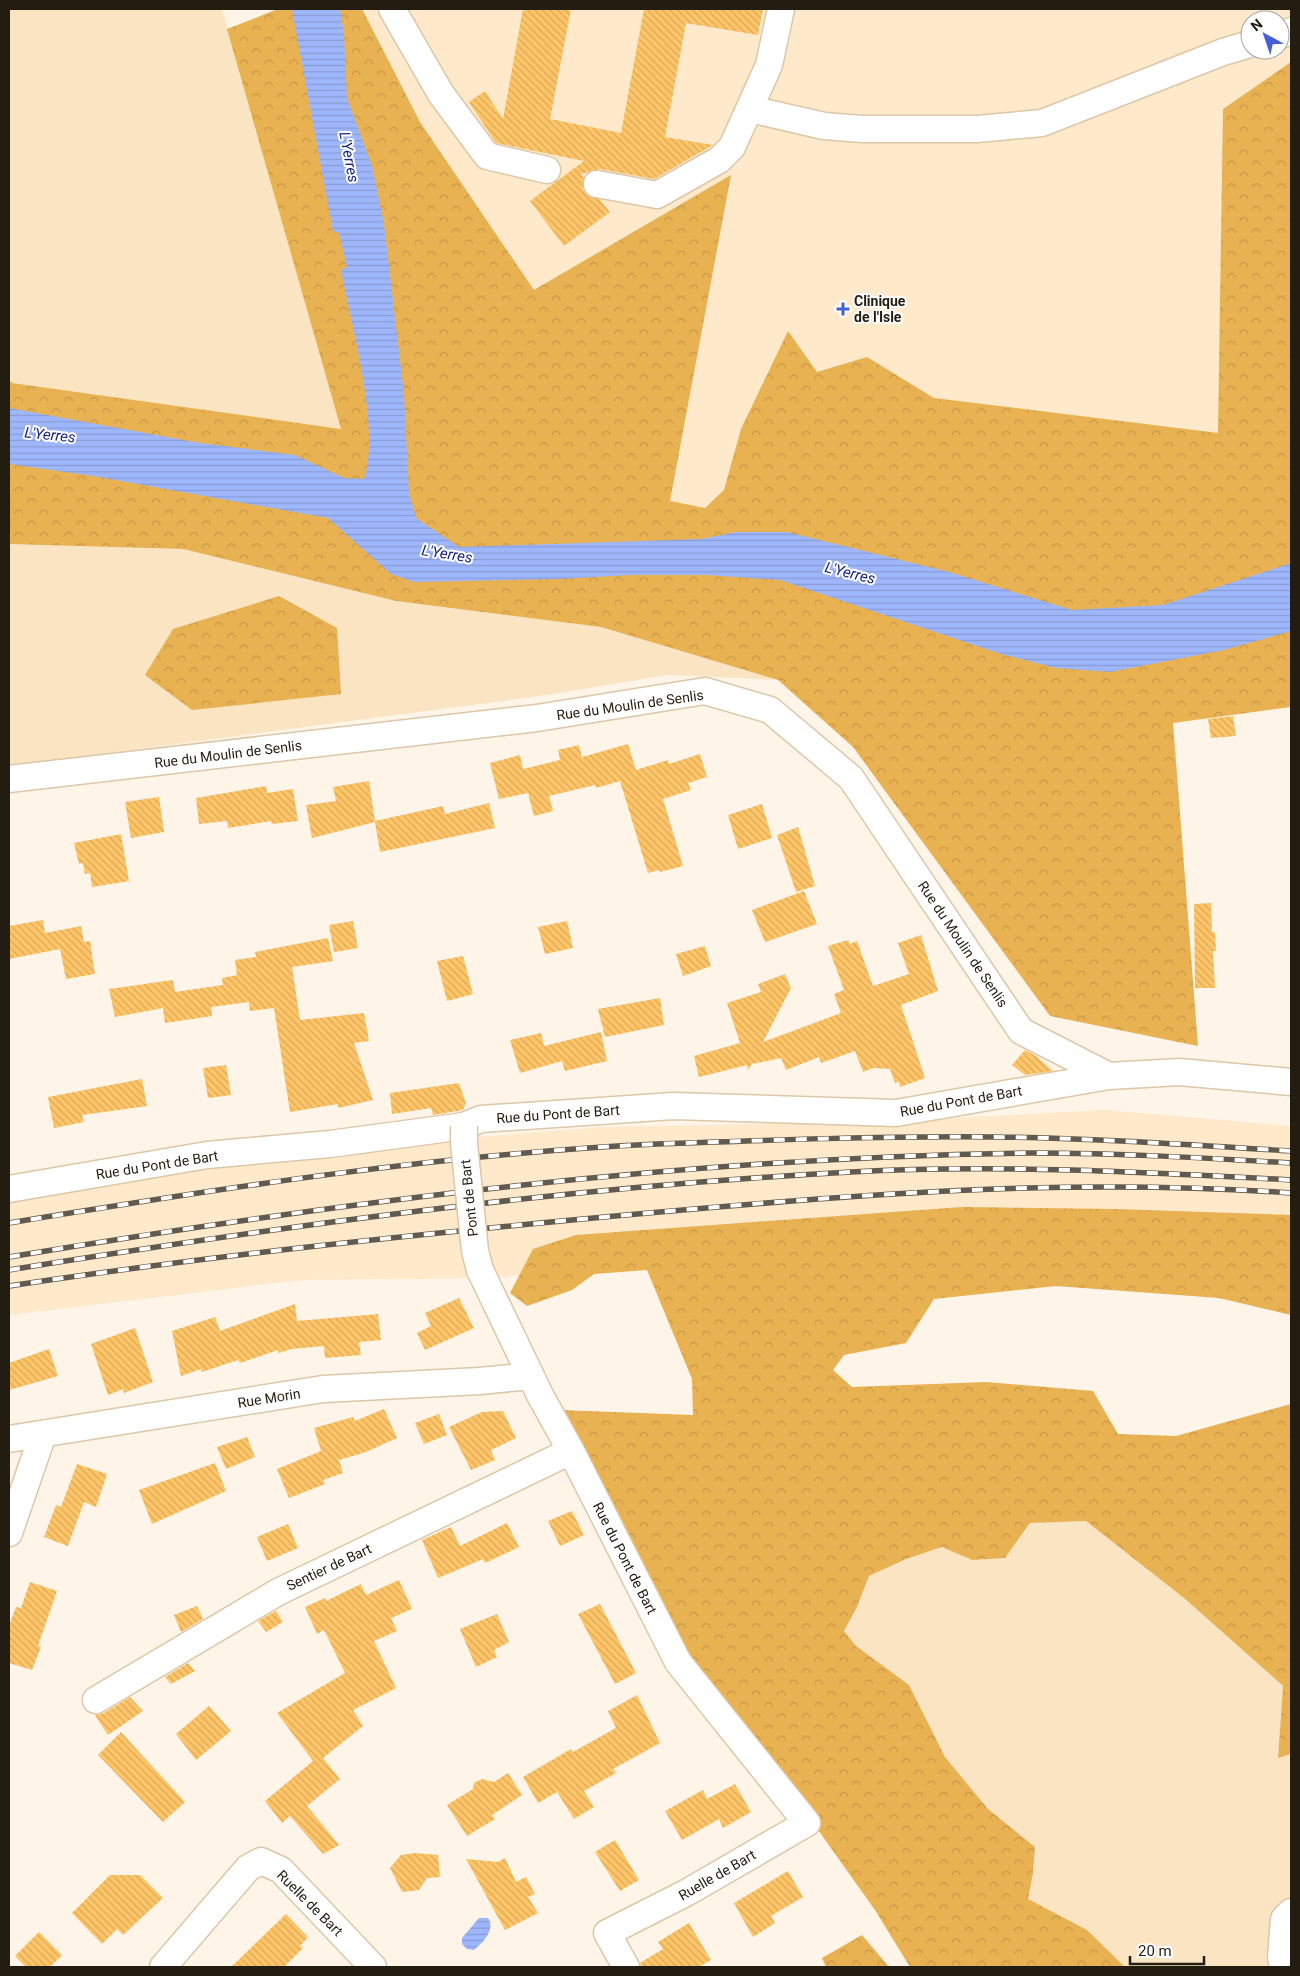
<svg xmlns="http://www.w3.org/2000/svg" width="1300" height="1976" viewBox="0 0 1300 1976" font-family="Roboto,sans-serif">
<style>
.built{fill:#fee9ca;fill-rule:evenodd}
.green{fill:#fae4c2}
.forest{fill:url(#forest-crowns)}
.water{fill:url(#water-rules)}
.building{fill:url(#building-back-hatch)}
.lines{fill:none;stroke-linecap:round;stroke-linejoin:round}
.minor-casing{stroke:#dcc7a8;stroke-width:29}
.minor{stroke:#fff;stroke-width:26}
.rail-casing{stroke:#615a4d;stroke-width:5.5}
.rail{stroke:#fff;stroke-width:4;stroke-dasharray:11;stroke-linecap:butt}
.minor-bridge-casing{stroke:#dcc7a8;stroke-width:29;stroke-linecap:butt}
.minor-bridge{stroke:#fff;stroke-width:26}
.poi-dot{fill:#4460d4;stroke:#fff;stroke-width:2}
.labels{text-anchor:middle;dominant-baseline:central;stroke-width:4;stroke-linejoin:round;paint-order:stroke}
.poi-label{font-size:14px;font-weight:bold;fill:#231c10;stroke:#fff;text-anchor:start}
.street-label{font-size:14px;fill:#231c10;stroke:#fff}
.water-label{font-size:15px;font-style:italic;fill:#151f7f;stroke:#fff}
</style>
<defs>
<pattern id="forest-crowns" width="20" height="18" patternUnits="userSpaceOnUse" patternTransform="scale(1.25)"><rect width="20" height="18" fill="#e8b152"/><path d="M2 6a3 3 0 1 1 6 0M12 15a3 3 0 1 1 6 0" fill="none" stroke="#c79846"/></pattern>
<pattern id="water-rules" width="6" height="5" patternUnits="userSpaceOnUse" patternTransform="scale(1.25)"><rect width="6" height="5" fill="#9eb6fb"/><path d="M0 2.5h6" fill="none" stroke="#889cd6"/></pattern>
<pattern id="building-back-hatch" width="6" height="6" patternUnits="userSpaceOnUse" patternTransform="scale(1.25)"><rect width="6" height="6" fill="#fec568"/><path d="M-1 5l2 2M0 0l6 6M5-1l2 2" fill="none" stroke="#d9a959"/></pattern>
</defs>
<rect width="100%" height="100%" fill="#fef5e8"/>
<!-- built -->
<path class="built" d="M339,9H1291V551L459,547ZM1250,20H1280V50H1250Z
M1105,1110L1291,1126V1237L968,1227L495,1278L303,1280L9,1315V1198L133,1176L453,1139L603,1127L897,1121Z"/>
<!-- green -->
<path class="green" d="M9,9H222L341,429L12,383L9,379Z
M9,544L183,549L396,601L601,627L778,680L668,675L547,695L9,766Z
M1086,1521L1184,1598L1283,1687L1278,1757L1291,1754V1904L1279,1967H1125L1087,1930L1027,1899L1033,1873L1035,1847L988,1809L945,1757L909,1685L856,1646L844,1631L857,1607L869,1576L906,1559L942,1547L972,1560L1005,1558L1031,1523Z"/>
<!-- forest -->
<path class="forest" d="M278,9H362L420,122L534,290L731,175L670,501L705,508L724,490L741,429L788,331L817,372L867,357L934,398L1218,433L1223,109L1291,62V707L1173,723L1198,1046L1050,1016L853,747L778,680L601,627L396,601L183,549L9,544V379L12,383L341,429L227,29Z
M279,596L337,628L341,694L192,710L145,675L173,629Z
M962,1207L1115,1209L1291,1215V1315L1219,1298L1056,1286L934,1299L906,1343L844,1355L833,1370L852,1387L986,1382L1093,1391L1118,1434L1176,1436L1291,1404V1754L1278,1758L1283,1686L1184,1598L1086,1521L1030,1523L1005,1558L972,1560L942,1547L906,1559L869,1576L857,1607L844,1631L856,1646L909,1685L945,1757L988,1809L1035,1847L1033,1873L1028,1899L1087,1930L1125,1967H910L875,1910L764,1754L699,1679L559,1410L693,1415L692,1379L647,1270L594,1274L572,1290L527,1306L510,1293L533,1249L576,1235Z
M862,1935L889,1967H826L822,1958Z"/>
<!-- water -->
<path class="water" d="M292,9H340L344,34L347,98L372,166L384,224L404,394L409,493L416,518L459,547L701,539L737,532H787L949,572L1072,610L1163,605L1291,563V631L1224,650L1110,672L1056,668L1001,654L780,580L706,575H629L561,579L414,582L391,574L328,518L93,476L9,464V408L200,443L295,455L344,478L364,479C381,428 351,324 341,270L347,267L339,233L333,231Z
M479,1918H488C496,1929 483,1943 474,1950L467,1949L462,1944V1938Z"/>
<!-- building -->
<path class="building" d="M523,9H571L550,119L621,133L644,9H763L758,35L686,23L665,137L713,145L654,179L600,169L581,174L584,178L583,189L587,195L600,200L610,212L564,246L530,201L584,161L496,143L469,102L485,91L503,119Z
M1233,716L1236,736L1211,738L1208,719Z
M628,744L636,770L668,760L669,764L700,754L707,777L688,783L691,790L663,799L683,866L660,872L659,870L648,873L620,781L596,788L595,785L549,796L553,811L534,816L528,793L499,799L490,763L520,755L523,769L560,760L558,750L579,745L582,757Z
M369,781L375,821L443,806L445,814L489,803L495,828L380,852L375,822L312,838L306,805L336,801L333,787Z
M266,786L267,793L293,789L298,821L272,824L271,821L228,828L227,821L199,824L196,798Z
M159,797L164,832L131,838L125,802Z
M762,804L772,838L738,849L728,815Z
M798,827L815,886L796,892L777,835Z
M121,834L129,881L92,887L90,873L85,874L83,863L79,864L74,843Z
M804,891L817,924L765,942L752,910Z
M1211,903L1212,932H1215L1216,951H1213L1215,988H1195L1194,904Z
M43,920L45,933L81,926L84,942L90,941L95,974L66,979L60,949L9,959V926Z
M353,921L358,948L334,952L329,925Z
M567,921L573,948L545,954L538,927Z
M921,935L938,991L901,1005L925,1078L900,1087L899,1082L895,1083L890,1069L873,1068L863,1072L855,1051L821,1063L819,1057L786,1070L781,1058L752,1064L748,1070L747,1065L699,1077L694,1056L740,1043L727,1003L761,992L758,984L785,974L791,988L763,1042L841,1013L834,994L844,990L828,946L848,940L850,944L857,941L873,986L909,974L898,943Z
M328,938L333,961L292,967L300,1020L364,1013L369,1041L354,1043L373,1100L338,1108V1104L290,1112L274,1008L250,1011L249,1002L211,1007L212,1016L165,1023L163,1008L115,1017L109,989L173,980L175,992L223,985L222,978L237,975L235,960L256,957L255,952Z
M705,946L711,966L683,976L676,954Z
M463,956L473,994L447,1001L437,961Z
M660,998L664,1025L605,1037L598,1009Z
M601,1032L607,1061L565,1071L562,1061L520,1073L510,1040L541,1033L544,1046Z
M1025,1050L1036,1056L1053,1071L1025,1075L1012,1065Z
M226,1065L231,1095L208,1098L203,1068Z
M142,1079L147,1106L82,1115L84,1122L54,1128L48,1097Z
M459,1083L466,1103L463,1110L433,1115L431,1108L392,1114L390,1093Z
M459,1298L474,1328L425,1350L417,1333L431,1326L425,1313Z
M295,1304L297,1321L378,1314L381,1340L359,1342L361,1355L325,1358L324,1346L292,1349L279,1353L278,1350L240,1363L238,1360L202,1372L201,1369L181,1376L172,1331L215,1317L220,1331Z
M135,1328L153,1382L124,1393L123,1389L108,1395L91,1344Z
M49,1349L58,1376L9,1390V1363Z
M384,1409L397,1438L366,1452L339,1460L343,1473L323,1480L325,1484L289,1498L277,1469L321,1451L314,1428L353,1417L355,1421Z
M503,1411L516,1438L491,1450L495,1460L471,1470L449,1427L482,1412Z
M439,1414L447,1435L424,1444L415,1423Z
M247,1437L255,1457L226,1469L217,1447Z
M215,1463L226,1491L152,1524L139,1490Z
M77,1464L107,1474L96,1507L84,1502L68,1546L44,1537L56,1505L61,1507Z
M572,1511L584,1535L560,1546L548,1521Z
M507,1523L519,1547L485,1563L483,1559L438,1578L422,1540L451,1527L460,1546Z
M288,1524L298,1548L267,1561L257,1537Z
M399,1580L412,1609L391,1618L397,1631L374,1641L396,1688L353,1710L363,1726L323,1758L340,1779L307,1806L339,1845L323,1854L290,1816L282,1823L265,1801L313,1761L277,1713L345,1673L324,1630L317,1634L305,1607L325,1598L326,1601L361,1584L366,1595Z
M30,1582L57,1591L38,1646L41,1647L32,1670L9,1663V1626L16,1607L21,1608Z
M600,1604L636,1673L615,1684L578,1614Z
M197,1606L203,1619L181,1632L174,1615Z
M276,1611L283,1622L266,1632L258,1621Z
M497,1614L509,1642L494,1650L497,1657L476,1667L460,1629Z
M188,1663L195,1671L171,1684L165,1677Z
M637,1695L660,1743L613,1769L616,1773L584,1791L594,1807L574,1819L557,1792L538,1803L523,1777L571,1749L573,1752L616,1728L608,1711Z
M130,1697L143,1711L108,1735L95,1715L104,1713Z
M209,1706L231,1731L196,1760L176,1734Z
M121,1732L185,1802L163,1822L98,1755Z
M508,1773L522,1795L492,1815L495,1819L467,1836L447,1805L473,1789L474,1783L482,1779L494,1782Z
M735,1784L751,1812L723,1828L719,1819L682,1840L665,1811L703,1790L707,1799Z
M615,1840L639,1880L620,1891L595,1852Z
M415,1853L438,1855L440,1877L427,1878L419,1890L402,1892L390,1868L401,1855Z
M505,1858L516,1882L526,1877L535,1894L528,1897L538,1913L505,1930L466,1859L498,1862Z
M788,1871L803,1897L771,1916L775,1923L753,1937L734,1903Z
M110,1875H140L163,1898L123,1935L117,1929L102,1944L72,1913Z
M286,1914L308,1937L300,1946L303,1948L284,1967H231Z
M689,1923L711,1960L699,1967H641L640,1963L663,1949L658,1942Z
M39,1932L62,1955L50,1967H26L15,1956Z"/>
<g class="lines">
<defs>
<path id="minor" d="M392,9L441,94L487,156L547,170
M1280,35L1291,31
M750,109L824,126L862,129H977L1042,123L1223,52L1250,44
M597,184L657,195L719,160L732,147L769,65L781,9
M9,779L537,718L705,691L770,710L851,778L1021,1031L1109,1076
M9,1189L207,1155L330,1144L464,1126L481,1119L673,1106L896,1113L1109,1076L1179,1072L1291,1082
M480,1270L540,1395L571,1451L678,1662L807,1823L686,1893L607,1933L626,1967
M9,1439L323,1389L480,1381L531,1376
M9,1533L43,1434
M96,1700L278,1592L571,1451
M163,1967L248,1868L261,1861L281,1870L373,1967
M1283,1967L1281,1957L1284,1919L1291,1912"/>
</defs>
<!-- minor casing -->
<use href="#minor" class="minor-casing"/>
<!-- minor -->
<use href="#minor" class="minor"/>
<defs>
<path id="rail" d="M9,1223C223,1188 440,1154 657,1144C769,1140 882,1136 994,1137C1093,1138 1192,1145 1291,1151
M9,1257C345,1201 691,1157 1032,1153C1119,1153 1205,1158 1291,1163
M9,1270C288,1225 569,1187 851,1172C997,1164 1145,1172 1291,1180
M9,1286C214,1255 419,1234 626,1215C847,1195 1069,1177 1291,1193"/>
</defs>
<!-- rail casing -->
<use href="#rail" class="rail-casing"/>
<!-- rail -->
<use href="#rail" class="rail"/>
<defs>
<path id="minor-bridge" d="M464,1126V1143L475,1251L480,1270"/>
</defs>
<!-- minor-bridge casing -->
<use href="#minor-bridge" class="minor-bridge-casing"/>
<!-- minor-bridge -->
<use href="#minor-bridge" class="minor-bridge"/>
</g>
<!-- markers -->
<path class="poi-dot" d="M840.5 301.5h5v5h5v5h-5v5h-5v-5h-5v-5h5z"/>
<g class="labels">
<!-- poi labels -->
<g class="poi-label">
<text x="854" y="301">Clinique<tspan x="854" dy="16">de l'Isle</tspan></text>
</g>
<!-- street labels -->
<g class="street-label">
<text transform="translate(630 705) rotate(-8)">Rue du Moulin de Senlis</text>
<text transform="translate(228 754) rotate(-7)">Rue du Moulin de Senlis</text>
<text transform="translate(963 944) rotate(56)">Rue du Moulin de Senlis</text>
<text transform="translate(961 1101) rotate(-10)">Rue du Pont de Bart</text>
<text transform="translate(558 1114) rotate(-4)">Rue du Pont de Bart</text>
<text transform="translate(157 1165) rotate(-9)">Rue du Pont de Bart</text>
<text transform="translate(469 1198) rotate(-96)">Pont de Bart</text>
<text transform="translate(269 1398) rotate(-9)">Rue Morin</text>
<text transform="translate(625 1558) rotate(63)">Rue du Pont de Bart</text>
<text transform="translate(329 1567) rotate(-25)">Sentier de Bart</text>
<text transform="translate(717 1875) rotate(-30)">Ruelle de Bart</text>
<text transform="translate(310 1903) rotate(45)">Ruelle de Bart</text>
</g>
<!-- water labels -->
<g class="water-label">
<text transform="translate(349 157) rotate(79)">L'Yerres</text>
<text transform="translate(50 435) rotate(6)">L'Yerres</text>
<text transform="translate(447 554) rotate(9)">L'Yerres</text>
<text transform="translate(850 573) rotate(14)">L'Yerres</text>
</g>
</g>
<!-- border -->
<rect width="1300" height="1976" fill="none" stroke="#231c10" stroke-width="20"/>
<!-- north arrow -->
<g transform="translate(1265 35) rotate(320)"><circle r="24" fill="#ffffff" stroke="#a7a49f"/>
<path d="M0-4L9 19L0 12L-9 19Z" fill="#4460d4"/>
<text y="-8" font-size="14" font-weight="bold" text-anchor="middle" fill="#231c10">N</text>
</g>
<!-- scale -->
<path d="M1130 1956v8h74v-8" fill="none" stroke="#231c10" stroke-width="2.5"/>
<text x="1138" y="1956" font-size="15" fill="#231c10" stroke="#ffffff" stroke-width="4" paint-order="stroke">20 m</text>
</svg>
